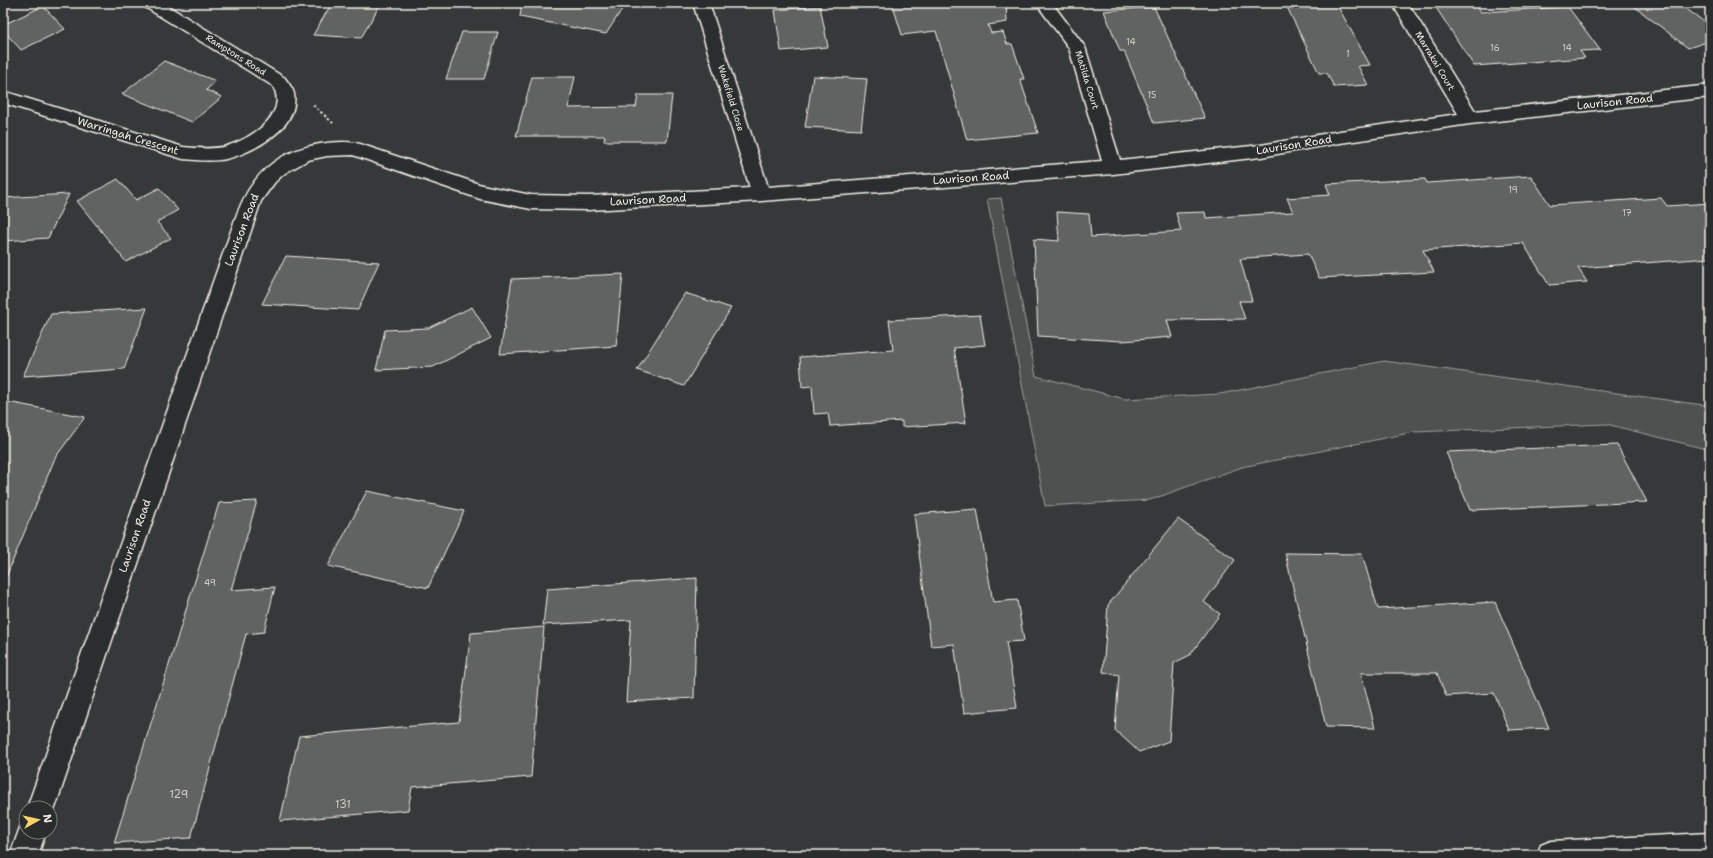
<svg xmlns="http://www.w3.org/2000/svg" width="1713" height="858" viewBox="0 0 1713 858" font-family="'Shantell Sans',sans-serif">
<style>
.green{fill:#4e514f;stroke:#a1a19c}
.building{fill:#616362;stroke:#f4f1e8}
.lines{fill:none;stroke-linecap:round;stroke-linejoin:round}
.minor-casing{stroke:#f4f1e8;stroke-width:3}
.path{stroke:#f4f1e8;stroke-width:2;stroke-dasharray:2.5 2.5;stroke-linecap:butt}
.minor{fill:#2a2d2e;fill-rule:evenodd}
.labels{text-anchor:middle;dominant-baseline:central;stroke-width:3;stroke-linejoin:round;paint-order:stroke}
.number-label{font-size:9px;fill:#cfcec6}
.far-street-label{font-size:9px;fill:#f4f1e8;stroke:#2a2d2e}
.street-label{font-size:11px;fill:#f4f1e8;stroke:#2a2d2e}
.near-number-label{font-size:11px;fill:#cfcec6}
</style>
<rect width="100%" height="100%" fill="#363939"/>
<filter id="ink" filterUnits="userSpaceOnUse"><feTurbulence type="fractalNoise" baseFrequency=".025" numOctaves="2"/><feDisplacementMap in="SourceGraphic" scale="8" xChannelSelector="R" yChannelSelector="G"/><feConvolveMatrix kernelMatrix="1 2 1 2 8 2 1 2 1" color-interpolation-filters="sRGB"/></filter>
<g filter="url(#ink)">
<!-- green -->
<path class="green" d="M1001,198L1036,376L1125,399L1220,394L1384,361L1703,405L1710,402V450L1606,424L1414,432L1242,467L1150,500L1045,506L987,199Z"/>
<!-- building -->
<path class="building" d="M332,3H381L361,38L313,35Z
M522,3H626L606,34L520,17Z
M892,3H1006L1007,22L988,25L991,33L1003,32L1007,44H1012L1024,79H1020L1038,133L967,140L936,31L902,35Z
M1285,3H1336L1370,65L1358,66L1368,85L1334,87L1327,73H1319Z
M1433,3H1474L1481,12L1568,7L1600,50L1580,51L1585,58L1474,66Z
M1630,3H1678L1710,26V41L1688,48Z
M43,6L65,29L21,50L3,30V25Z
M820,6L828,47L781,51L775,10Z
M1154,7L1205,118L1154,123L1124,51H1120L1104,11Z
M462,32H498L484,79H446Z
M164,61L216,81L206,90L222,97L192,122L122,94Z
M813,76L867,79L861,130L805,127Z
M532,77H575L568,108L636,107L638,95H672L667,141H604L605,136H516Z
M1531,176L1550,205L1661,198L1667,206L1710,203V258L1578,268L1587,282L1549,285L1523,243L1423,250L1434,272L1319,278L1308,254L1246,258V259H1240L1252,301H1239L1245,319L1167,320L1172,337L1122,341L1038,336L1034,239L1059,241L1057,212L1089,214L1091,237L1181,231L1176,213L1205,212L1206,218L1293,212L1287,198L1330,195L1326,184L1425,179L1427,183Z
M118,179L136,200L159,188L178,210L157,222L171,238L126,262L77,201Z
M69,194L48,238L3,241V198Z
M286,256L379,262L358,310L262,304Z
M623,274L616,346L500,354L512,279Z
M685,293L731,308L684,386L637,370Z
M472,307L491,338L433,367L376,370L385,330L428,328Z
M147,308L124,369L23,376L51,314Z
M980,315L985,345L954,348L966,423L902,427V421L830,426L828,413L814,414L812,386L802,387L800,357L893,350L889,320Z
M3,401L85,417L55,458L4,582Z
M1617,445L1647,502L1470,510L1446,452Z
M367,491L464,511L428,588L328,566Z
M257,501L231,590L275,587L264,632L246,634L191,838L114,843L219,503Z
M977,509L993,602L1017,600L1024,641L1006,642L1017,708L964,713L954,644L931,646L914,514Z
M1178,519L1235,560L1204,602L1220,614L1190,655L1174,663L1169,741L1139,752L1115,730L1119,675L1103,672L1108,605Z
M1285,553L1362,554L1378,609L1495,602L1549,728L1509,730L1494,693L1446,696L1437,673H1361L1375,728L1326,727Z
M697,578L694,698L626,702L631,620L543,625L547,589Z
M544,627L531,777L412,787L408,810L280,821L299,736L459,722L471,633Z"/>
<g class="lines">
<defs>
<path id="minor" d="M143,3H163L285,78C288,83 293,88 294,94C299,129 253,152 226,159C212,162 197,160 183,159L3,103V91L183,147C197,148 213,150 227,146C250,139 289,115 273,86L145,7Z
M693,3H709L768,187L1102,161L1069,48L1036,3H1052L1085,47L1120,160L1261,145L1340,131L1458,114L1392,3H1408L1475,111L1710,85V97L1470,124L1340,143L1261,157L1113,174L761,201L588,210L531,209L480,199L353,155L327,156L308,160L285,173L275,182L261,201L55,808L50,818V808H27L237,214C252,174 278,151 320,144C333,142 348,141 360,144L482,185L531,195L588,196L750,188Z
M26,821V832H46L38,855H10L22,822Z
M1710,833V855H1537L1541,845L1551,841Z"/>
</defs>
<!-- minor casing -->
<use href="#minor" class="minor-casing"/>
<!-- path -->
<path class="path" d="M313,105L333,123"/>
<!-- minor -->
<use href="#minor" class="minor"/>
</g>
</g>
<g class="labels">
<!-- number labels -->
<g class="number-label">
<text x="1131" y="42">14</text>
<text x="1495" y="48">16</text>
<text x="1567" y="48">14</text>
<text x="1348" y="54">1</text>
<text x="1152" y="95">15</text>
<text x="1513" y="190">19</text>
<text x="1627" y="213">17</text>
<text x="210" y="583">49</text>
</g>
<!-- far-street labels -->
<g class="far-street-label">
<text transform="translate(236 55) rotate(32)">Ramptons Road</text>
<text transform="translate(1435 61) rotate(59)">Marrakai Court</text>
<text transform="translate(1087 80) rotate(73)">Matilda Court</text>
<text transform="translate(731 98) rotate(73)">Wakefield Close</text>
</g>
<!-- street labels -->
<g class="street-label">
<text transform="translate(1615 102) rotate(-6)">Laurison Road</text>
<text transform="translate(128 136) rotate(17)">Warringah Crescent</text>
<text transform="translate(1294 145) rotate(-9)">Laurison Road</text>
<text transform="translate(971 178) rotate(-4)">Laurison Road</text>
<text transform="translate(648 200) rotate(-3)">Laurison Road</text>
<text transform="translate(242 230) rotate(-69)">Laurison Road</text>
<text transform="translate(135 536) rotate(-71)">Laurison Road</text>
</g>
<!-- near-number labels -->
<g class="near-number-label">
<text x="179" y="794">129</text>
<text x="343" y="804">131</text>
</g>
</g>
<!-- margin -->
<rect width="1713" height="858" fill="none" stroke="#2a2d2e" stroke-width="16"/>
<rect x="8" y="8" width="1697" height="842" fill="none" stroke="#f4f1e8" stroke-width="1.5" filter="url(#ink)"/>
<!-- north arrow -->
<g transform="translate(38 820) rotate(82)"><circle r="19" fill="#2a2d2e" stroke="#7b7b78"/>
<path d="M0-3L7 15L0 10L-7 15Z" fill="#ffd166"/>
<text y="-6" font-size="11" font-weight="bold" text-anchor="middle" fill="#f4f1e8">N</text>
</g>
</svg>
